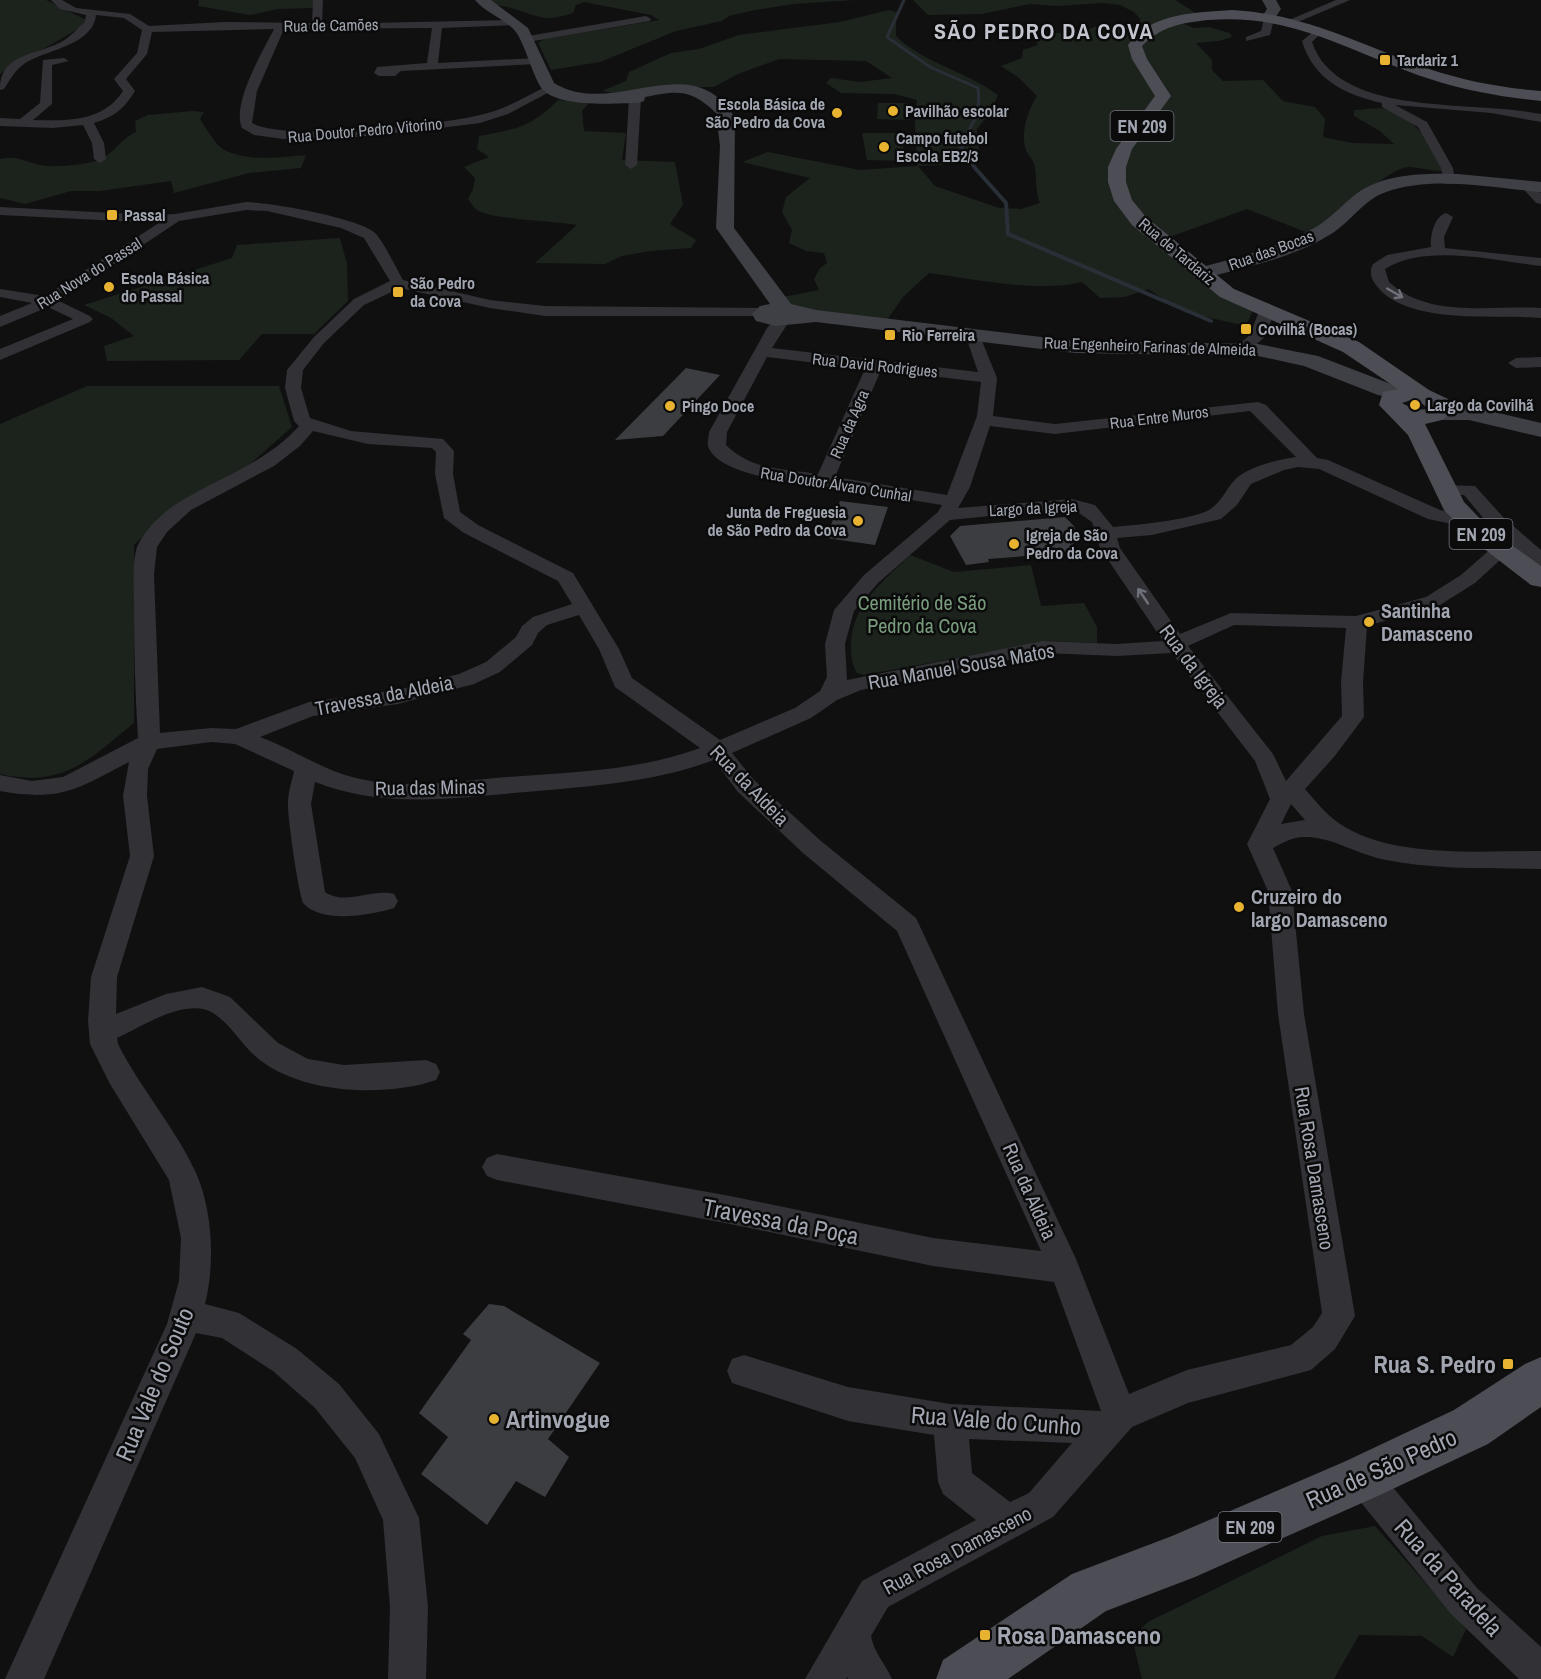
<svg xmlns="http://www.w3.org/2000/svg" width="1541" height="1679" viewBox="0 0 1541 1679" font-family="'Archivo Narrow',sans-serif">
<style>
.green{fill:#1c231d}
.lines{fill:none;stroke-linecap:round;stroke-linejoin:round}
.stream-far1{stroke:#292f36;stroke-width:3}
.stream{stroke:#292f36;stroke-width:4}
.building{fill:#3c3d41}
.street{fill:#313136;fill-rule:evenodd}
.secondary{fill:#3f4046;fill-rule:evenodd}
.primary{fill:#4d4e55;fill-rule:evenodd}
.oneway{stroke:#6f717a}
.poi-dot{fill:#e8b331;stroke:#0b0b0c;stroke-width:2}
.labels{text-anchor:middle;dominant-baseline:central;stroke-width:5;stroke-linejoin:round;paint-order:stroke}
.far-street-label{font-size:16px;fill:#a1a6b1;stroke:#0b0b0c}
.far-poi-label{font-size:16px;font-weight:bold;fill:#a1a6b1;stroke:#0b0b0c;text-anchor:start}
.shield{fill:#0b0b0c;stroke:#747880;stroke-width:1.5}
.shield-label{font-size:18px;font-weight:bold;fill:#a1a6b1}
.park-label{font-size:20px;fill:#799c7d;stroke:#0b0b0c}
.poi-label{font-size:20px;font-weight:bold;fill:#a1a6b1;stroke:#0b0b0c;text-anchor:start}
.street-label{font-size:20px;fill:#a1a6b1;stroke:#0b0b0c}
.far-district-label{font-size:22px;font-weight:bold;letter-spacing:1.5px;fill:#c2c5ce;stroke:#0b0b0c}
.near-street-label{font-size:24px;fill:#a1a6b1;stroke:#0b0b0c}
.near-poi-label{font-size:24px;font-weight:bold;fill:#a1a6b1;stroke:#0b0b0c;text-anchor:start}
</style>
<rect width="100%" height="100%" fill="#101011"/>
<!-- green -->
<path class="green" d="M0,0H46L90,22L0,74Z
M199,0H314L313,8L278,9L250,15L198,6Z
M490,0H855L793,4L755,10L729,16L722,21L676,31L600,62L551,70L538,43L544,39L659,20L651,15L584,2L576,5L573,13C566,15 557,18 549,18C533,18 514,6 494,5Z
M913,0H1175L1199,15L1174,20L1194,28L1208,27L1230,33L1232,37L1219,41L1196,43L1212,60V70L1223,81L1263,80L1283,101L1315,107L1325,119L1323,137L1352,143L1394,144L1380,131L1354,116V110C1364,110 1378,107 1387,109C1414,116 1430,144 1443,165L1441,171C1430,171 1419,167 1409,167C1387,168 1334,220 1316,236L1247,209L1156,242L1253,310L1246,326L1184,312L1148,289L1125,297L1100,298L1082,282C1037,293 975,279 929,273L903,297L887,320L797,310L783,297L819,290L814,279L820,268L827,263L824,253L806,251L789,243L792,230L782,212L786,197L810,178L742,162L768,152L860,170L917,166L915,122L917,100L894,94L841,93L826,83L831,78L860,82L892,78L866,61L779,59L738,74L714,87H684L613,93L602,91L626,81L629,72L671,53L699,49L739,35L840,22L889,10L900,13L896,19V36C925,64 966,71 998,95L991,111L977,129L979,153L942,165L918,166L935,186L999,208L1021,209L1040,203C1035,191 1037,180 1035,167C1034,161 1029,156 1026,150C1020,133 1028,110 1037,96L1019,78L1001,66L1022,58L1023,50L1038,45L1034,37L1051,33H1078L1097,26L1133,25L1141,20L1134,12L1120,5L1103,3L1057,6L1030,4L981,14L928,15Z
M558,100L589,103L582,111L584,131L626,133L622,160L675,162L683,205L670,224L696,240L691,248L650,251L622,256L605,264L535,263L577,225C555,221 493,220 477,210C474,208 470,202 468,199L473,189L475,178L464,167L489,157L477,149L479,136C516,129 530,128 558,100Z
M878,103H908L910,120L877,119Z
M193,111L204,112L200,119C206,128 213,140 220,147C242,163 281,157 306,155L301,168L249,173L174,193L171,181L100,191H71L25,204L0,198V159C17,155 25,162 40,165C55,168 81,165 96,161C114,155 120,139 136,132L135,121L148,115Z
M862,133H901L905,161L867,160Z
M340,238L347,264L348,301L314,334H262L239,360L107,361L104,346L134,336L111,318L84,305L232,258L237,245Z
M87,386H279L292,427L250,464L169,512L134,545V723C88,760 64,788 0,774V424Z
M910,555L954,572L1031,565L1041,606L1084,603L1097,627V643L1050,641L864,675L857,673C852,665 851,656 851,646C851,605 884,581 910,555Z
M1375,1526L1466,1629L1453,1657L1422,1636L1359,1635L1334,1679H1142L1132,1637L1148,1622L1322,1536Z"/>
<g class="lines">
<!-- stream-far1 -->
<path class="stream-far1" d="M904,0L887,37L930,67L978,88C981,112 974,125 959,143L962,148"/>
<!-- stream -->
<path class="stream" d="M961,146L975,168L1006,203L1008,234L1211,321"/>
</g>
<!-- building -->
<path class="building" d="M686,368L720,375L663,436L615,440Z
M840,501L888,507L875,545L826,538Z
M1065,517L1074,526L1078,539L1064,553L988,559L989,562L966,565L950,536L960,526Z
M489,1304L504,1306L600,1363L548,1439L569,1457L545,1497L516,1481L487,1525L421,1474L448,1437L419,1413L471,1340L463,1334Z"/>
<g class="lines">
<!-- street -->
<path class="street" d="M51,0H62L76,8L130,14L149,26L225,22L312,23L313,0H323L322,24L515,20L520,23L519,25L442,28L438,63L537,58L542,61L537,64L401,71L395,76H379L374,73L377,67L427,63L432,28L284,29L257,91L252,123C284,142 439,125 480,115C504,110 525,97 547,86L557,88L508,114L480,123L432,129L356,137L283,139L254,135L242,128C231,104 263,51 274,29L152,32L147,54L126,79L135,91C124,109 114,117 94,123L104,143L106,159L100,163L94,159L92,143L83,125L53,128L0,126V118L20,119L40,103L43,60L64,58L69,61L52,65V104L33,120C67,121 103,122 123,91L114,79L137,53L142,30L124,18L96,15C93,46 44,50 24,64C15,70 10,80 4,89L0,90C0,52 37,56 63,41C71,36 78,28 85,22L86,15L60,9Z
M1336,0H1350L1298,22L1289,20Z
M1270,12L1275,15L1270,35L1246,41V37L1261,31L1265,15Z
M646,16L651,19L650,21L528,42L523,39L528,36Z
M1319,27L1324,30L1312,42C1337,116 1465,101 1528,112L1541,114V122L1491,113L1395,105L1427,122L1453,168L1455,181L1454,184H1444L1441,168L1418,127L1382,107V103C1345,95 1313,79 1302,41Z
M635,95L641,98L637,165L631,169L625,165L629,98Z
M1527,182L1541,193V204L1536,203L1521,186Z
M246,202C272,203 354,217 374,232C383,240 396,268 403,280L490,300L545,306L769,308L772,311L764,316H545L490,308L400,288L364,305L324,343L303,370L301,388L310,418L351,431L443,439L454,451L453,474L460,512L478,525L573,573L619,649L632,678L720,740L795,708L820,691L827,677L825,644L834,610L864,575L938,512L942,505L829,487L823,488C798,482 717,476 708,446C707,443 709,436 709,432L767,328L777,317L782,315L790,320L772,348L978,372L965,334L968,331H978L997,378L993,416L1055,424L1258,402L1266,405L1317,458L1328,460L1440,510L1474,517L1476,521L1467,527L1428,519L1319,469L1298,467L1284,470L1251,484L1237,505L1221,519L1152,535L1117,538L1120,548L1180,634L1231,613L1356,616L1426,597L1461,575L1494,546H1508L1511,550L1475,583L1440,605L1367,626L1363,682L1364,717L1334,757L1305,789C1317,803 1329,818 1345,827C1396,858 1483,851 1541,851V869C1488,868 1433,870 1381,859C1356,853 1333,838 1307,837C1294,836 1284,842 1273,848L1292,891L1304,1014L1355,1316L1335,1349L1311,1370L1188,1403L1132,1427L1053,1517L888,1607L871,1636C874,1653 885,1663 892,1679H848L847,1677L846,1679H805L862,1581L976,1520L943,1494L938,1482L934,1435L848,1421L732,1383L727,1371L732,1359L744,1355L848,1387L950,1404L1101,1411L1054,1282L933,1266L730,1224L497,1180L487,1176L482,1167L487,1158L497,1154L730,1196L933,1238L1041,1251L897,931L803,853L738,792L714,760C652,783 591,786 526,792C455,798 383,809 315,782L311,804L325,892C345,906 372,888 394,894L398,901L394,908C371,915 323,924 304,904C299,898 287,814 288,803C288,792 292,781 294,771L235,744L211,742L157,749L148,769L147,796L154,856L117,977L116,1014L166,994L202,987L230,997L278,1043L308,1059L344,1065L426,1060L436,1064L440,1072L436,1080C384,1098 295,1094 253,1054C239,1041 223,1013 203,1009C175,1004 141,1027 117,1038L118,1044C140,1088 177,1130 196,1173C213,1211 215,1265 205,1304L239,1313L297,1349L339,1384L379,1434L419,1518L428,1607L426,1679H388L390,1607L383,1520L355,1458L315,1408L273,1371L222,1338L196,1333L44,1679H5L167,1324L179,1281L181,1238L169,1180L110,1084L90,1044L88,1021L91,977L130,856L123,796L129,762C77,789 60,802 0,791V775L32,781L63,777L138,738C135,693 134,647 134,602C134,585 132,563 137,547C144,530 165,510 181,501C221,477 267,462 299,426L294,421L285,388L287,370L314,337L354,299L390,281L364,238L341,228L267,211L246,210L179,221L59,301L90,316L93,319L90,322L0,360V349L73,319L48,307L0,327V316L32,303L0,297V289L45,296L159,223L0,215V207L152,215L175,214ZM767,357L865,369L818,474C784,469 751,470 726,445L727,432ZM881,370L981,382L977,416L947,495L835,477ZM1250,411L1296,457C1278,460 1255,465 1239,476C1227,485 1223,502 1209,510C1191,520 1135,525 1113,527L1095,505L1072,499L958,508L970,487L990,426L1055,434ZM313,431L368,444L432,448L436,452L435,474L444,518L464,533L558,581L572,604L533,617L522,626L516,637L486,662L459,674L398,690L309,702L236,729L211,728L160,733L154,574L157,547L167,532L191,510L274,466L300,446ZM1061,509L1076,511L1092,522L1100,548L1163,641L1117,644L1043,641L847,680L845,644L854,611L878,583L950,520ZM579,615L599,649L615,687L700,748C638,771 572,772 507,777C458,781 404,790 356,778C322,770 293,749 260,737L313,716L398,704L474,684L500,672L532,645L538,633L547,625ZM1234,625L1346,628L1341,682L1342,716L1286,781L1273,754L1188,646ZM1043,653L1117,656L1172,653L1255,761L1270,799L1247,844L1268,891L1278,1014L1322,1313L1313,1327L1291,1345L1187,1370L1129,1394L1076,1259L916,918L821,841L754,780L732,753L811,718L837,700L861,690ZM1291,804L1305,820L1281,824ZM969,1439L1072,1443L1029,1493L1010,1502L972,1473Z
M1446,213L1453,217L1444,237L1445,248L1541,258V266C1496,261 1426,243 1385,269L1389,282C1429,319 1491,305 1541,308V318C1497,314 1406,326 1376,285C1371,279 1369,271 1373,264L1387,255L1431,247C1430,237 1434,216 1446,213Z
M1267,306L1275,311L1265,337L1247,352H1235L1233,349L1250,335L1259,311Z
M1541,357V367L1516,368L1508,363L1516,358Z
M1445,485L1475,486L1504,518L1541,550V566L1534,564L1490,526L1464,495L1439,494L1436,490L1439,486Z
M1363,1461L1375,1466L1477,1588L1541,1647V1679H1519L1451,1614L1351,1490L1346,1478L1351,1466Z"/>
<!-- secondary -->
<path class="secondary" d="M475,0H491L528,28L554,83C613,120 692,44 735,118L734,228L791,304L816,310L1075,341L1258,344L1318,356L1391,384L1411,388L1414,393L1411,398L1403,400L1378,395L1304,366L1258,356L1075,353L816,322L775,326L756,321L752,314L760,306L770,304L716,228L720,146L716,113C691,89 679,90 645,97L644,101L638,103C615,103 554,109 540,86C531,70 527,51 518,35C509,20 486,14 475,0Z
M1262,0H1276L1281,9L1275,18H1265L1263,15L1267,9Z
M1458,174L1541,182V192C1491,188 1434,175 1386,192C1363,200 1351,222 1331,234C1293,258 1244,268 1201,279L1194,277L1191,273L1194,269C1235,258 1279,248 1316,227C1331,218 1342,205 1356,194C1384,173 1425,173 1458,174Z
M1469,406L1541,423V437L1469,420H1429L1425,415L1429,410Z"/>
<!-- primary -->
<path class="primary" d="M1232,10C1305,14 1361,45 1429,69C1465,81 1503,88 1541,91V101C1503,97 1466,91 1430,79C1351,53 1295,13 1208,20C1182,23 1161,26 1142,46L1147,59L1171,96L1132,149L1126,167V182L1132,200L1146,217L1234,289L1359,342L1429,390L1448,399L1452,412L1442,420L1425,424L1464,502L1492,531L1541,566V587L1531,585L1474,541L1444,510L1408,435L1379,405L1383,392L1398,389L1343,352L1220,297L1132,225L1114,201L1108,182V167L1116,149L1155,96L1132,59L1128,45C1152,12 1195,13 1232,10ZM1411,400L1420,402L1429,409L1415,410L1402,403Z
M1541,1357V1407L1488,1444L1380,1495L1195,1577L1106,1611L1008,1679H936L943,1660L1072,1574L1172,1536L1346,1461L1454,1410L1525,1364Z"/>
</g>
<!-- one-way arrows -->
<defs><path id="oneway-shaft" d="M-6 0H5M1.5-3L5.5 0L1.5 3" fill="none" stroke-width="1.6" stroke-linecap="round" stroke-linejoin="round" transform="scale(1.5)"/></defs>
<g class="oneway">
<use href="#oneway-shaft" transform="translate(1395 293) rotate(30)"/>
<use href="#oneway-shaft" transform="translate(1143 596) rotate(-124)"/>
</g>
<!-- markers -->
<g class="poi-dot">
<rect x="1379" y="54" width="12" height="12" rx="3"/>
<circle cx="893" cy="111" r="6"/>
<circle cx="837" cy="113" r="6"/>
<circle cx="884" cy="147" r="6"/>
<rect x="106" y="209" width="12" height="12" rx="3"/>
<circle cx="109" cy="287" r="6"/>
<rect x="392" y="286" width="12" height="12" rx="3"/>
<rect x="1240" y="323" width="12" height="12" rx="3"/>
<rect x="884" y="329" width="12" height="12" rx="3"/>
<circle cx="1415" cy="405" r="6"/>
<circle cx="670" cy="406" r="6"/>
<circle cx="858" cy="521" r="6"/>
<circle cx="1014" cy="544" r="6"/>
<circle cx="1369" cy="622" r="6"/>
<circle cx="1239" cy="907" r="6"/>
<rect x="1502" y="1358" width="12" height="12" rx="3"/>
<circle cx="494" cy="1419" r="6"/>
<rect x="979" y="1629" width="12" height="12" rx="3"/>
</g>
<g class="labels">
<!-- far-street labels -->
<g class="far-street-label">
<text transform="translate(331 25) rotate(-1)">Rua de Camões</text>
<text transform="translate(365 130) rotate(-5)">Rua Doutor Pedro Vitorino</text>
<text transform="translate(1271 250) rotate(-20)">Rua das Bocas</text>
<text transform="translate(1177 251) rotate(40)">Rua de Tardariz</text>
<text transform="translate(89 273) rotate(-32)">Rua Nova do Passal</text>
<text transform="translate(1150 346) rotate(2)">Rua Engenheiro Farinas de Almeida</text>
<text transform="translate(875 365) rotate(6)">Rua David Rodrigues</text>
<text transform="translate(1159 417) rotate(-7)">Rua Entre Muros</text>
<text transform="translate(849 424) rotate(-66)">Rua da Agra</text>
<text transform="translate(836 484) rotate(9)">Rua Doutor Álvaro Cunhal</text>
<text transform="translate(1033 508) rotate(-3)">Largo da Igreja</text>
</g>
<!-- far-poi labels -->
<g class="far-poi-label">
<text x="1397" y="60">Tardariz 1</text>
<text x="825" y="104" text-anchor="end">Escola Básica de<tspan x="825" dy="18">São Pedro da Cova</tspan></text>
<text x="905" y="111">Pavilhão escolar</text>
<text x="896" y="138">Campo futebol<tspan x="896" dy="18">Escola EB2/3</tspan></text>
<text x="124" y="215">Passal</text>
<text x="121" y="278">Escola Básica<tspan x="121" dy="18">do Passal</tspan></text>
<text x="410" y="283">São Pedro<tspan x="410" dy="18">da Cova</tspan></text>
<text x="1258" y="329">Covilhã (Bocas)</text>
<text x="902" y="335">Rio Ferreira</text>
<text x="1427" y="405">Largo da Covilhã</text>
<text x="682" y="406">Pingo Doce</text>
<text x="846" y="512" text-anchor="end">Junta de Freguesia<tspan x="846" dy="18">de São Pedro da Cova</tspan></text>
<text x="1026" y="535">Igreja de São<tspan x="1026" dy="18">Pedro da Cova</tspan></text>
</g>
<!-- shield labels -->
<g class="shield">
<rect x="1110.5" y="111" width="63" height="30" rx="4.5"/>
<rect x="1449.5" y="519" width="63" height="30" rx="4.5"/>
<rect x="1218.5" y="1512" width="63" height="30" rx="4.5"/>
</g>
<g class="shield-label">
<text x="1142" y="126">EN 209</text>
<text x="1481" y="534">EN 209</text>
<text x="1250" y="1527">EN 209</text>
</g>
<!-- park labels -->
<g class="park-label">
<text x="922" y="602">Cemitério de São<tspan x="922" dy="23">Pedro da Cova</tspan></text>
</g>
<!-- poi labels -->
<g class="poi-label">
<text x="1381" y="610">Santinha<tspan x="1381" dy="23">Damasceno</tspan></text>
<text x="1251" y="896">Cruzeiro do<tspan x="1251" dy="23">largo Damasceno</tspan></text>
</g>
<!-- street labels -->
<g class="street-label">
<text transform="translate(961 666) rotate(-10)">Rua Manuel Sousa Matos</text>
<text transform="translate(1194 666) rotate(53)">Rua da Igreja</text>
<text transform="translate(384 695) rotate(-11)">Travessa da Aldeia</text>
<text transform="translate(750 785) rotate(46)">Rua da Aldeia</text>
<text transform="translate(430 787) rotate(-1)">Rua das Minas</text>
<text transform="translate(1315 1168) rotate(81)">Rua Rosa Damasceno</text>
<text transform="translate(1030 1191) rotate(66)">Rua da Aldeia</text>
<text transform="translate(957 1550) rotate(-28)">Rua Rosa Damasceno</text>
</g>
<!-- far-district labels -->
<g class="far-district-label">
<text x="1044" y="31">SÃO PEDRO DA COVA</text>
</g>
<!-- near-street labels -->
<g class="near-street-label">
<text transform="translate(781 1221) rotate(11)">Travessa da Poça</text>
<text transform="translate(154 1384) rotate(-67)">Rua Vale do Souto</text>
<text transform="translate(996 1420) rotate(4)">Rua Vale do Cunho</text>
<text transform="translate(1381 1468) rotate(-24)">Rua de São Pedro</text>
<text transform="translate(1449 1577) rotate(48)">Rua da Paradela</text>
</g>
<!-- near-poi labels -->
<g class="near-poi-label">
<text x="1496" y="1364" text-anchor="end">Rua S. Pedro</text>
<text x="506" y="1419">Artinvogue</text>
<text x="997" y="1635">Rosa Damasceno</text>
</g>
</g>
</svg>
